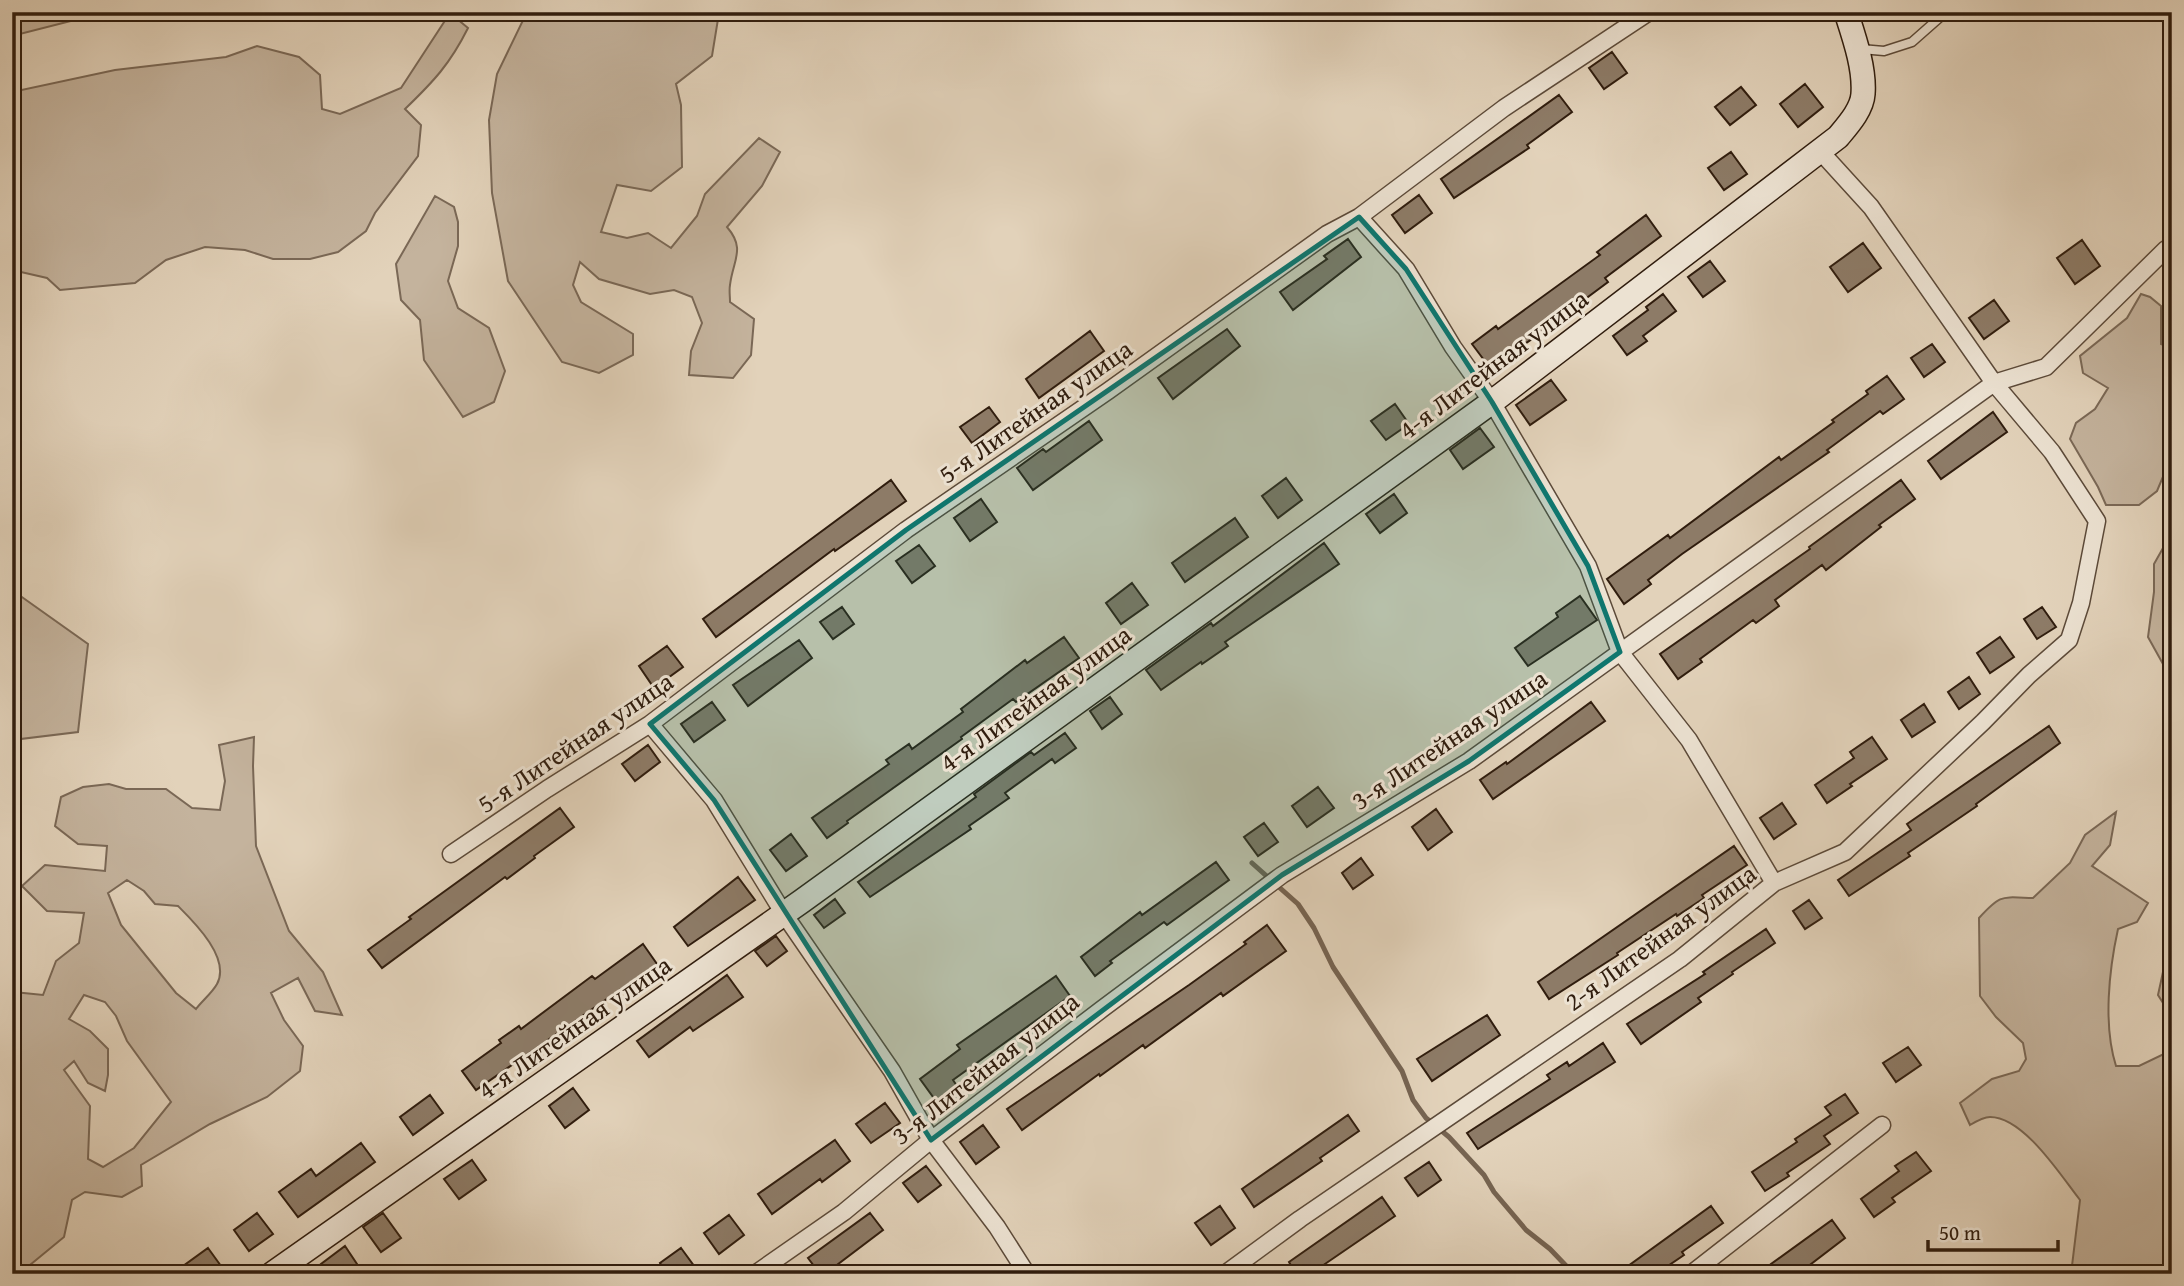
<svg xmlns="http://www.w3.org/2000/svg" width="2184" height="1286" viewBox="0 0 2184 1286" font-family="'Gentium Book Plus',serif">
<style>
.green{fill:#c4b39d;stroke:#7a6856;stroke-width:2;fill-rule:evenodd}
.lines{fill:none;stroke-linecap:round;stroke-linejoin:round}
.stream{stroke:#766452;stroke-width:5}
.building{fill:#8d7b67;stroke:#301d0e;stroke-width:2}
.lane-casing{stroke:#5c4a39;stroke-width:11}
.street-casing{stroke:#5c4a39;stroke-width:19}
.secondary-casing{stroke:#301d0e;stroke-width:26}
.lane{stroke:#ece2d2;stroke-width:8}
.street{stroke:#ece2d2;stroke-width:16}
.secondary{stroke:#ece2d2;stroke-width:23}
.marked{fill:#0f766e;fill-opacity:0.2;stroke:#0f766e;stroke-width:5;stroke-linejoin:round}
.labels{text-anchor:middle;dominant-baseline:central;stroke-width:6;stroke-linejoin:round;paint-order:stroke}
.street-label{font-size:26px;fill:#301d0e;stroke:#ece2d2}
</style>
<rect width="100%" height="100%" fill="#e2d2ba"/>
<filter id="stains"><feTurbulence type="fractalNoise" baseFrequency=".00286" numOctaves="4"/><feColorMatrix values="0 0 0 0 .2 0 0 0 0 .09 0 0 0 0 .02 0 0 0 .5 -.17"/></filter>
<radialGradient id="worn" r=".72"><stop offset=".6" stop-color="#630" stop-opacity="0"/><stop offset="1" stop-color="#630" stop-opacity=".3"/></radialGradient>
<!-- green -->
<path class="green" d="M12,12H106L12,36Z
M527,12H726L718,19L712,56L676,84L681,105L682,167L651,191L617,185L601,232L627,238L648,233L671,248L697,216L705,194L759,138L780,152L762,186L727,227C746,249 733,260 730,285C729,290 730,296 730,302L754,319L751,355L733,378L689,375L691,351L702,323L692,297L674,290L650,294L599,279L580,262L573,285L581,302L633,334V355L599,373L562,362L508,281L492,193L489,120L497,74Z
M450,13L468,28C450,64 434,81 405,109L421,125L418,156L375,213L366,231L338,252L310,259H273L245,250L205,247L166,260L135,283L60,290L47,278L12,270V92L115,70L226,57L257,46L299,57L320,75L322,109L340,114L401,88Z
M435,196L454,207L458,222V246L448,281L458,308L489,328L505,371L494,402L463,417L424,360L420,320L401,300L396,264Z
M2141,294L2150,297L2161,306V344L2172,348V453L2165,472L2157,491L2139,505H2106L2098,487L2070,439L2076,423L2095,409L2108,388L2083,373L2080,356L2127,318Z
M2172,532V694L2168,673L2148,637L2154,592V564Z
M12,590L88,644L78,732L12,740Z
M254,737L253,766L256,846L289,931L323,972L342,1015L315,1011L298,978L271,993L284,1020L303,1046L300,1071L267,1097L210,1124L141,1165L142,1186L122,1197L85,1192L72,1200L64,1237L19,1274H12V988L14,992L43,995L56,961L79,943L84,913L47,911L22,886L45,865L105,871L107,846L78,844L55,826L61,797L83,787L109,784L126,789H166L192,808L220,810L225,781L219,745ZM127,880L144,891L155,904L178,906C194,922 231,958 217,984C212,993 202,1001 196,1009L176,993L121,925L108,893ZM84,995L105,1002L116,1016L127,1041L171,1102L134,1148L103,1167L88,1159L90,1106L64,1070L74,1061L88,1083L105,1091L108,1075V1049L90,1031L69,1019Z
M2116,812L2110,845L2092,866L2148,903L2137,922L2118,929C2109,970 2103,1025 2116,1066H2139L2164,1054L2172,1038V1274H2071L2080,1200C2061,1176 2024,1117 1990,1117C1984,1117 1975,1122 1970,1125L1960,1103L1992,1079L2019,1071L2026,1059L2023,1043L1996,1017L1980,996L1979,918C2001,894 2001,897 2033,898L2070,863L2085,835Z
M2172,913V1017L2158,995L2163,972L2164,921Z"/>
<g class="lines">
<!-- stream -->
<path class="stream" d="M1252,863L1298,904L1314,928L1333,967L1402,1071L1413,1100L1426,1118L1449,1137L1484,1175L1494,1192L1526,1230L1550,1249L1574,1274"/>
</g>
<!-- building -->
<path class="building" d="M1612,52L1627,73L1604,89L1589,68Z
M1805,84L1823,107L1798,127L1780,104Z
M1741,87L1756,105L1730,125L1715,107Z
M1559,95L1572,112L1527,145L1529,148L1454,198L1441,179Z
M1731,152L1747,174L1724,190L1708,168Z
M1419,195L1432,213L1405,233L1392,215Z
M1646,215L1661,236L1605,278L1608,282L1557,320L1558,321L1490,368L1472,344L1496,326L1498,329L1600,255L1597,252Z
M1348,239L1361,257L1293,310L1280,292L1327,259L1324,256Z
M2082,240L2100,266L2075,284L2057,258Z
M1863,243L1881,268L1848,292L1830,267Z
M1710,261L1725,281L1703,297L1688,277Z
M1663,294L1676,311L1643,336L1647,341L1627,355L1613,336L1648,310L1646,307Z
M1994,300L2009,321L1984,339L1969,318Z
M1227,329L1240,346L1173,399L1158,378Z
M1090,331L1104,351L1039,398L1026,379Z
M1932,344L1945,362L1924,377L1911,358Z
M1887,376L1904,399L1883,414L1880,411L1827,450L1829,452L1682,554L1648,580L1651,584L1624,604L1607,579L1668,535L1670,538L1779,457L1781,460L1834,422L1832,420L1868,394L1866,391Z
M1551,380L1566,400L1530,425L1516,405Z
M1395,404L1409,424L1386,440L1371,421Z
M989,407L1000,422L972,443L960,427Z
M1993,412L2007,432L1941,479L1928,461Z
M1089,421L1102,440L1033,490L1017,468L1043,449L1046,452Z
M1480,428L1494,447L1463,469L1450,450Z
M1286,478L1302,500L1278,518L1262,496Z
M891,480L906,501L835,551L834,549L716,637L703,619Z
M1901,480L1915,499L1879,525L1881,527L1826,570L1822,565L1775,600L1779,606L1756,623L1753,620L1700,659L1702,662L1678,679L1660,654L1810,549L1809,547Z
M1394,494L1407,513L1380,533L1366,514Z
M981,499L997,522L970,541L954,518Z
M1235,518L1248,537L1185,582L1172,563Z
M1324,543L1339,564L1225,642L1228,646L1202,664L1201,662L1161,690L1146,670L1211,623L1213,626Z
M919,545L935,566L912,583L896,561Z
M1132,583L1148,605L1121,624L1106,603Z
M1580,596L1597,620L1528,666L1515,648L1558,617L1556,613Z
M842,607L854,624L833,639L820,622Z
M2042,607L2056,627L2037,639L2024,619Z
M1064,637L1079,658L1016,702L1013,699L961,737L962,739L847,821L848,823L827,838L812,818L889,764L886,760L909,744L912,749L963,712L961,709L1025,660L1027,663Z
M2000,637L2014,657L1990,673L1977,653Z
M799,640L812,658L748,706L733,685Z
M667,646L683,667L654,688L639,666Z
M1969,677L1980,694L1959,709L1948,692Z
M1110,697L1122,714L1102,729L1090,711Z
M712,702L725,720L694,742L681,724Z
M1591,702L1605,721L1493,799L1480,780L1506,762L1507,764Z
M1924,704L1935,722L1912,737L1901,720Z
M2049,726L2060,743L1976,804L1977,806L1908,853L1910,856L1849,896L1838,880L1911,830L1907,824Z
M1065,733L1076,748L1055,763L1052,759L1005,793L1009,798L969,826L971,829L870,897L858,882L976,797L974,794L1031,752L1034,755Z
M1872,737L1887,759L1850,784L1852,786L1827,803L1815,785L1854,758L1850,752Z
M648,745L660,762L635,781L622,764Z
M1318,787L1334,808L1307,827L1292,806Z
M1782,803L1796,824L1774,839L1760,818Z
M560,808L574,827L534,856L535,858L507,879L505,877L382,968L368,950L411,919L409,917Z
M1436,809L1452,832L1428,850L1412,827Z
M1264,823L1278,842L1258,856L1244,837Z
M791,834L807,856L786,871L770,850Z
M1734,846L1747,865L1702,895L1704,898L1677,916L1676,914L1617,953L1618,955L1549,999L1538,982Z
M1361,858L1373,875L1353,889L1342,873Z
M1216,862L1229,880L1167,925L1164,922L1110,961L1112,963L1095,976L1081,957L1140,912L1142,915Z
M738,877L755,900L688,946L674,927Z
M835,899L845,913L824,928L814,915Z
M1809,900L1822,918L1805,929L1793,911Z
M1267,925L1286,951L1223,996L1221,993L1145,1048L1143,1045L1100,1076L1099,1074L1022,1130L1007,1109L1189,985L1246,944L1244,942Z
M1766,929L1775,943L1732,972L1733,974L1698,998L1701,1002L1641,1044L1627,1024L1705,974L1703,972Z
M776,936L787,951L767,966L755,951Z
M643,944L657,964L476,1090L462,1071L501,1043L499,1040L519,1026L521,1029L592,976L595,979Z
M727,975L743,997L693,1031L690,1027L649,1057L637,1041Z
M1056,976L1070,996L953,1080L957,1086L936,1101L920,1079L960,1049L957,1045Z
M1487,1015L1500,1035L1432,1081L1417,1059Z
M1603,1043L1615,1062L1478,1149L1467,1133L1550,1079L1547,1075L1567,1062L1569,1066Z
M1908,1047L1921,1065L1896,1082L1883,1063Z
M573,1088L589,1110L565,1128L549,1106Z
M1845,1094L1858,1113L1824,1136L1830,1144L1787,1173L1789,1176L1765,1191L1752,1172L1797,1142L1795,1139L1831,1115L1825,1107Z
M430,1095L443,1113L413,1135L400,1117Z
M885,1103L900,1123L871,1143L856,1124Z
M1348,1115L1359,1131L1320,1158L1322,1161L1254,1207L1242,1189Z
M983,1125L999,1147L976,1164L960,1142Z
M835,1140L850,1161L822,1182L820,1179L772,1214L758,1194Z
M361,1143L375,1162L298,1217L279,1192L311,1169L316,1176Z
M1916,1152L1931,1171L1892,1198L1895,1202L1874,1217L1861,1199L1899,1171L1895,1166Z
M472,1160L486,1180L459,1199L444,1179Z
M1429,1162L1441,1180L1418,1196L1405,1178Z
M926,1166L941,1185L918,1202L903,1183Z
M1382,1197L1395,1216L1322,1266L1323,1268L1315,1274H1296L1289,1262Z
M1220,1206L1235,1228L1211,1245L1195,1223Z
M1711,1206L1723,1223L1682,1252L1684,1255L1656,1274H1617Z
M257,1213L273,1234L249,1251L234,1230Z
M383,1213L401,1238L381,1252L363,1227Z
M870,1213L883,1230L825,1274H820L808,1258Z
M729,1215L744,1235L719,1254L704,1233Z
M1832,1220L1845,1238L1798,1274H1778L1771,1264Z
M345,1246L357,1264L343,1274H328L321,1264Z
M208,1248L221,1266L211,1274H172Z
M681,1248L700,1274H667L660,1263Z"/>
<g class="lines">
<defs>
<path id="lane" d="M1861,49L1884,51L1912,42L1946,12"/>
<path id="street" d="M1359,217L1406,269L1453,347L1492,402L1588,566L1620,652L1689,740L1774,883
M650,724L714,800L784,914L892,1071L931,1140L997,1227L1027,1274
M451,854L547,789L650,724L906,530L1108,391L1327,234L1359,217L1504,108L1649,12
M755,1274L844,1212L931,1140L1102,1009L1282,875L1469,761L1994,383L2046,367L2166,249
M1225,1274L1300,1219L1680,959L1774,883L1845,852L1983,722L2029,675L2069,640L2081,603L2097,521L2052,452L1994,383L1871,207L1820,151
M1691,1274L1882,1125"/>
<path id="secondary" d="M272,1274L802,901L1492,402L1838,137C1847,126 1862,110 1863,94C1865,68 1854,37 1846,12"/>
</defs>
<!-- lane casing -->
<use href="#lane" class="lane-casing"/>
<!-- street casing -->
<use href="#street" class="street-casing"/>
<!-- secondary casing -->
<use href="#secondary" class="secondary-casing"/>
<!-- lane -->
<use href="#lane" class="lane"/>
<!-- street -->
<use href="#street" class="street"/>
<!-- secondary -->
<use href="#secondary" class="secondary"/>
</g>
<!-- marked area -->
<path class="marked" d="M1359,217L1406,269L1492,402L1588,566L1620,652L1469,761L1282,875L931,1140L714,800L650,724L906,530Z"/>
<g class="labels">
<!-- street labels -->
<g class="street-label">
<text transform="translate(1493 364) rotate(-37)">4-я Литейная улица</text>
<text transform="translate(1035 411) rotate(-35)">5-я Литейная улица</text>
<text transform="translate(1035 698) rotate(-36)">4-я Литейная улица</text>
<text transform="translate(1449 739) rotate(-34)">3-я Литейная улица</text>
<text transform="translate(575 742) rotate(-34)">5-я Литейная улица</text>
<text transform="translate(1660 937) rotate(-36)">2-я Литейная улица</text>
<text transform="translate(574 1027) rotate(-35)">4-я Литейная улица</text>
<text transform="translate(985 1068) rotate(-38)">3-я Литейная улица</text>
</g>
</g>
<!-- margin -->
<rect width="2184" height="1286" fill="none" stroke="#e2d2ba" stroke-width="42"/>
<rect x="14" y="14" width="2156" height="1258" fill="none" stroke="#301d0e" stroke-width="3.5"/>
<rect x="21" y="21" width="2142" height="1244" fill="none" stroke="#301d0e" stroke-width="2"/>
<!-- scale -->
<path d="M1928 1240v10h130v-10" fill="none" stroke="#301d0e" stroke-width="3.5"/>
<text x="1939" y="1240" font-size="21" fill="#301d0e" stroke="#ece2d2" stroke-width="5" paint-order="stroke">50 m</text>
<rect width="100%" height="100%" filter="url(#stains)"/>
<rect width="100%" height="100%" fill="url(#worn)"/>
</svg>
